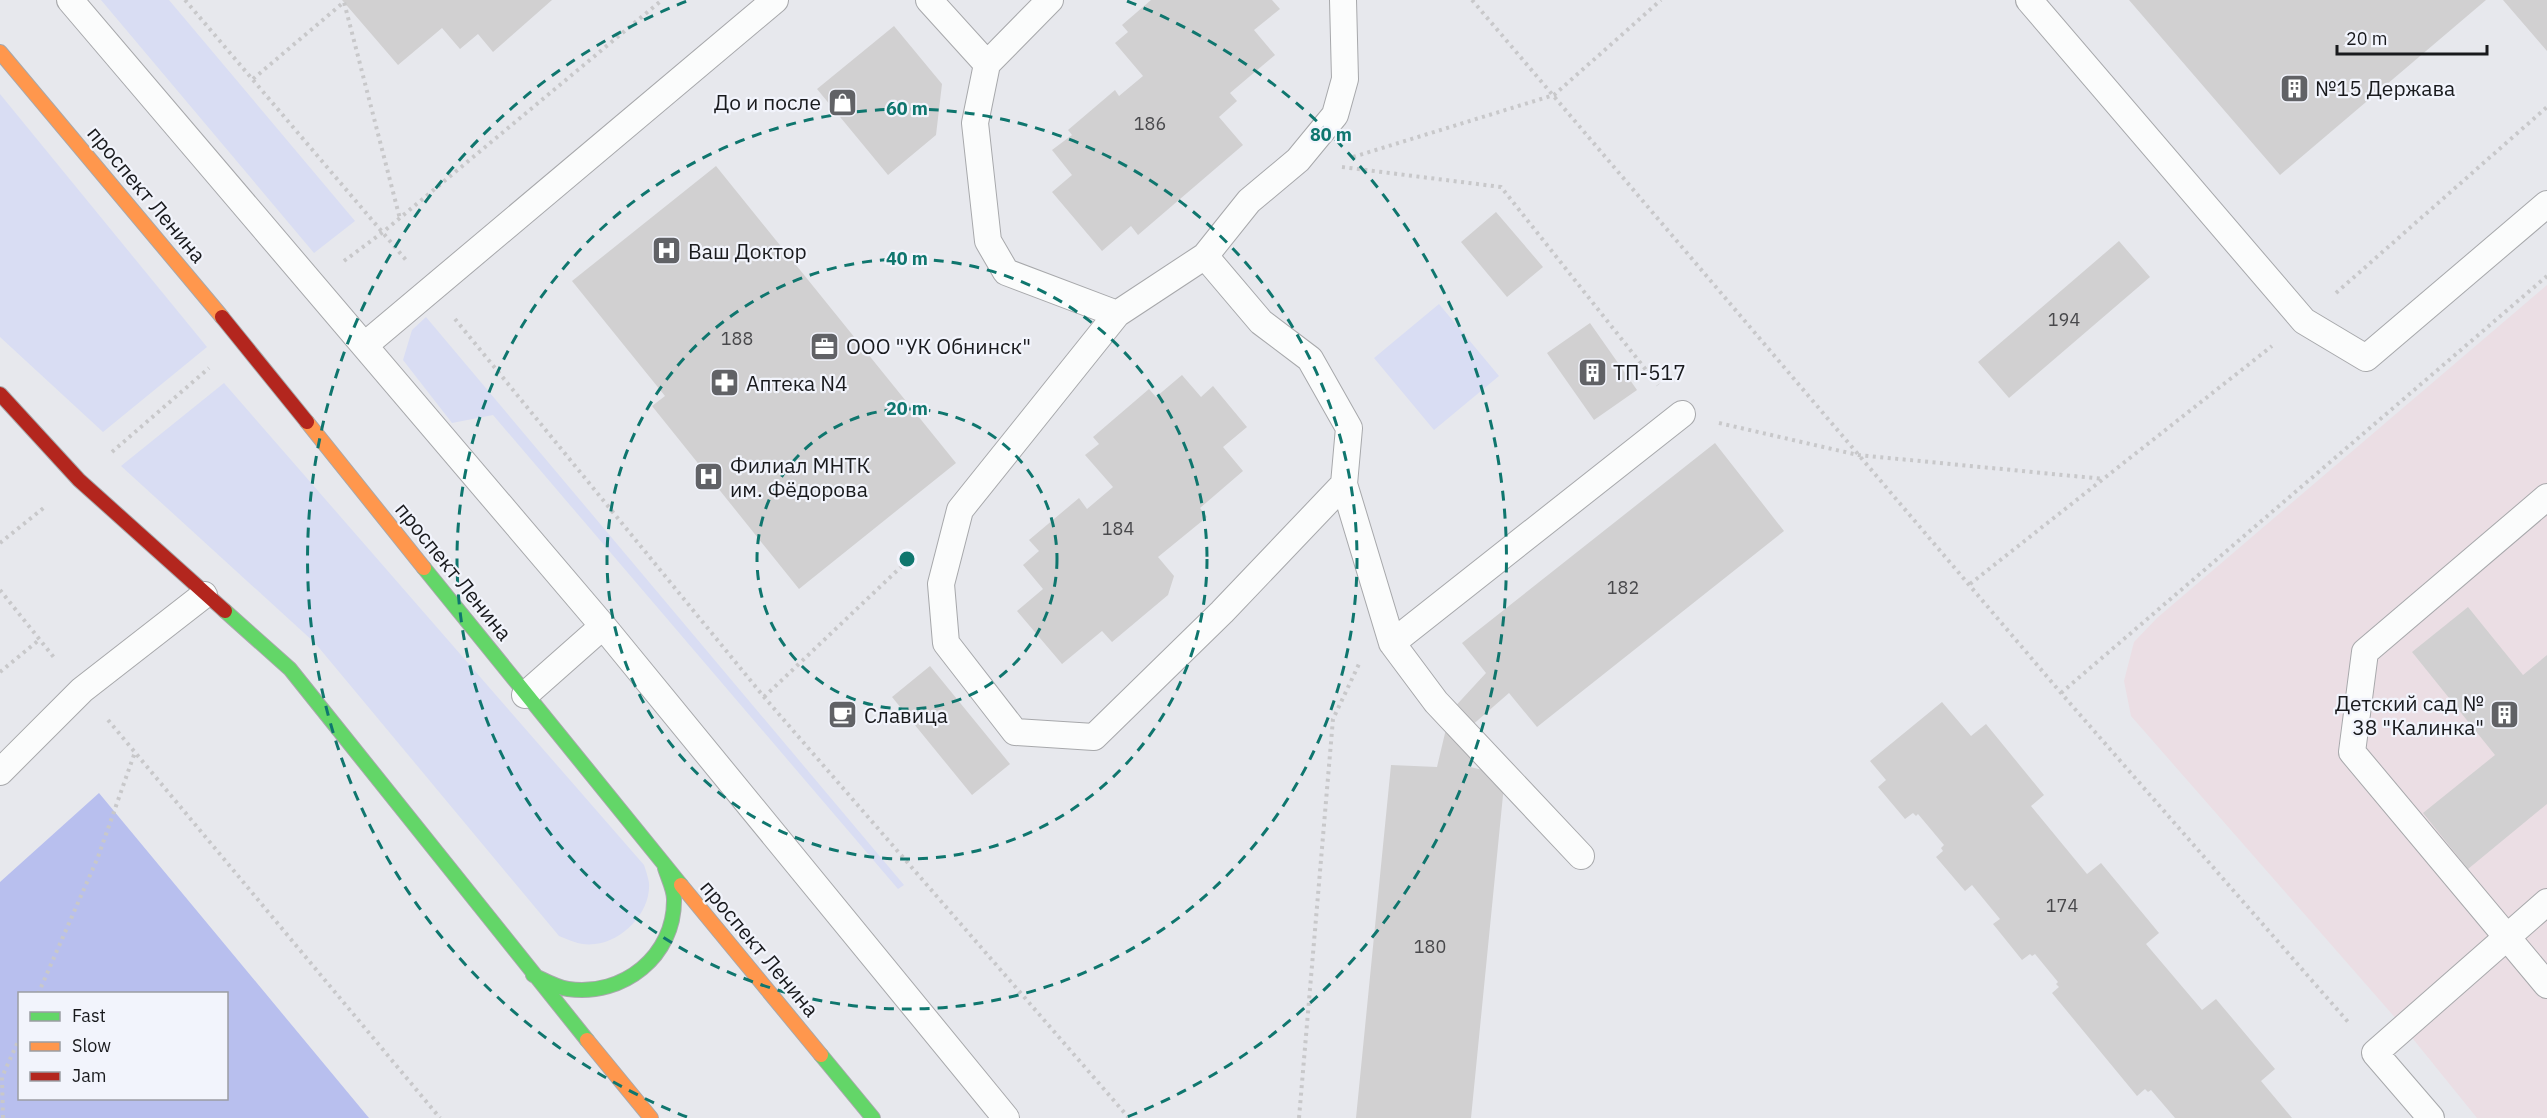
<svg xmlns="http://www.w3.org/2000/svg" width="2547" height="1118" viewBox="0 0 2547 1118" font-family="'IBM Plex Sans',sans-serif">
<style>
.education{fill:#ebdee4}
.green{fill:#d9ddf3}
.forest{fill:#b8bfee;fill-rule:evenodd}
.building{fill:#d1d0d1}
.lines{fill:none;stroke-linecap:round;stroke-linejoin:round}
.lane-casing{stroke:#a7a8ab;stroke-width:28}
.fast-casing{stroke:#a7a8ab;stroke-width:16}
.slow-casing{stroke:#a7a8ab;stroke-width:16}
.jam-casing{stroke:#a7a8ab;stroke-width:16}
.path{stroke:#c8c8ca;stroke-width:4;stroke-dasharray:3 4.5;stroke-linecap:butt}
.lane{stroke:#fbfcfc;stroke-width:26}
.fast{stroke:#63d668;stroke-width:14}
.slow{stroke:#ff974d;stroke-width:14}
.jam{stroke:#b3261e;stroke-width:14}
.ring{fill:none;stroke:#0f766e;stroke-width:3;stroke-dasharray:10 8}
.labels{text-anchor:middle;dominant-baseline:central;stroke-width:4.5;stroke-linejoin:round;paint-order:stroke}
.number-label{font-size:18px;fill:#48484b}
.poi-label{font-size:21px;fill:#191a1d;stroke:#f2f4fc;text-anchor:start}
.street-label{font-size:21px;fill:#191a1d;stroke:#f2f4fc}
.centre{fill:#0f766e;stroke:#f2f4fc;stroke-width:3}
.ring-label{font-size:18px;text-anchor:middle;font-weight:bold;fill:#0f766e;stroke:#f2f4fc;stroke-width:4.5;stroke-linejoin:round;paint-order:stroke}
</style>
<rect width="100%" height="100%" fill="#e7e8ed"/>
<!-- education -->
<path class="education" d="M2547,285V1118H2477L2405,1029L2131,716L2124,681L2134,642L2157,618Z"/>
<!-- green -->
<path class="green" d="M101,0H169L355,221L314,253Z
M0,94L207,347L103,432L0,337Z
M1439,304L1499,376L1434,430L1374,358Z
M426,317L904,885L898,889L493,415L452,423L403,360L412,330Z
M224,383L644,865C646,871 648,877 649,883C651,912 623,941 595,944C582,946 571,941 559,936L315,643L121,466Z"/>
<!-- forest -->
<path class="forest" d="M99,793L369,1118H0V882ZM20,994H226V1098H20Z"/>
<!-- building -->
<path class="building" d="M342,0H552L493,52L478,34L460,49L442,28L398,65Z
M1151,0H1272L1280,9L1254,30L1275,55L1230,93L1237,101L1219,117L1243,145L1138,235L1131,226L1102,251L1052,192L1072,175L1052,150L1072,135L1068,130L1115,90L1119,96L1143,76L1115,43L1128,32L1122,25Z
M2129,0H2486L2280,175Z
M2503,0H2547V51Z
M894,26L942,84L936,135L888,175L817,89Z
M716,166L956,463L799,589L652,406L665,396L572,281Z
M1496,212L1543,267L1507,297L1461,242Z
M2119,241L2150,277L2009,398L1978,362Z
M1590,323L1637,390L1594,420L1547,353Z
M1182,375L1201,397L1213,386L1247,427L1223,447L1243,471L1200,508L1207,517L1158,557L1174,576L1168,595L1112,642L1102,631L1062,664L1017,611L1043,589L1023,565L1039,551L1029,540L1079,498L1087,509L1113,487L1085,455L1099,444L1093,437L1149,389L1156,397Z
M1715,443L1784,531L1537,727L1509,693L1470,727V767L1505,775L1471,1118H1356L1391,765L1437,767L1450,712L1486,673L1462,643Z
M2468,607L2523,675L2547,655V804L2468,869L2423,813L2495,755L2412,652Z
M930,666L1010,764L972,795L892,697Z
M1942,702L1971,736L1986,724L2044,795L2031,806L2087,874L2101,863L2159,933L2146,944L2202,1010L2216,999L2275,1069L2261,1081L2292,1118H2175L2151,1090L2148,1092L2145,1089L2137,1096L2052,993L2059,987L2056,984L2058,982L2035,954L2032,956L2030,954L2022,960L1993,924L2000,919L1972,885L1965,891L1936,857L1943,851L1941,848L1944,845L1918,814L1916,816L1913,813L1905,819L1878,787L1886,780L1870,761Z"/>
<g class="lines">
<defs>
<path id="lane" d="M70,0L603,626L1006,1118
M929,0L987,64
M1050,0L987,64L975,123L988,241L1006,272L1117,314L1205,256L1249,201L1298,160L1335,115L1345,79L1343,0
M2029,0L2304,321L2366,358L2547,204
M1205,256L1261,322L1310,359L1349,428L1344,484
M1117,314L960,510L941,584L946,643L1015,732L1094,737L1222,612L1344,484L1392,643
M365,345L775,0
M2547,497L2365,652L2352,752L2547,985
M525,695L603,626
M0,772L82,690L204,595
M1581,856L1436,702L1392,643L1682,414
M2431,1118L2375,1053L2547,902"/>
<path id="fast" d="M424,568L681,885
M225,611L290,669L587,1040
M533,975C544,980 555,987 568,989C623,997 675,956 674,899C674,889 668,878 665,868
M821,1055L873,1118"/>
<path id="slow" d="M0,52L222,317
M307,422L424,568
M681,885L821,1055
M587,1040L651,1118"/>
<path id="jam" d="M222,317L307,422
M0,394L79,480L225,611"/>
</defs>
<!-- lane casing -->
<use href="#lane" class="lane-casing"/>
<!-- fast casing -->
<use href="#fast" class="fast-casing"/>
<!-- slow casing -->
<use href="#slow" class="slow-casing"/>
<!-- jam casing -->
<use href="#jam" class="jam-casing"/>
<!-- path -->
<path class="path" d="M185,0L406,260
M1472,0L2061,693L2349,1023
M253,79L344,2L400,219
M1353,157L1554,95L1661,0
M1342,167L1501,187L1658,385
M344,261L383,232L662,0
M2336,293L2547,107
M455,319L764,697L1129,1118
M1719,423L1858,455L2104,479
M112,452L209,368
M0,543L46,506
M1970,584L2272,346
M0,590L56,660
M0,672L39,640
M2061,693L2547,276
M764,697L903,565
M108,720L440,1118
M38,994L98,857L135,752
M3,1118L2,1077L20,1037
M1299,1118L1333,719L1359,664"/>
<!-- lane -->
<use href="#lane" class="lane"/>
<!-- fast -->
<use href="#fast" class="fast"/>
<!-- slow -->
<use href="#slow" class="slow"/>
<!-- jam -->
<use href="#jam" class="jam"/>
</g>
<!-- distance rings -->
<g class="ring">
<circle cx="907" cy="559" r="150"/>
<circle cx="907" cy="559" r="300"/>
<circle cx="907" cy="559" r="450"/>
<path d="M687 1117A600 600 0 0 1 687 1M1127 1A600 600 0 0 1 1127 1117"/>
</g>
<!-- icons -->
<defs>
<symbol id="building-square" viewBox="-11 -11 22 22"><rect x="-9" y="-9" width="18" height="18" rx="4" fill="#616266" stroke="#f2f4fc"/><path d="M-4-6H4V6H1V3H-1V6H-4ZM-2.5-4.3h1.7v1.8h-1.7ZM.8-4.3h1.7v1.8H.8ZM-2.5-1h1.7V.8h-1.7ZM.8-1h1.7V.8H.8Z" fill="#fff"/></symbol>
<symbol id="shop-square" viewBox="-11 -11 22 22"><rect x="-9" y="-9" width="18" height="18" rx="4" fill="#616266" stroke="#f2f4fc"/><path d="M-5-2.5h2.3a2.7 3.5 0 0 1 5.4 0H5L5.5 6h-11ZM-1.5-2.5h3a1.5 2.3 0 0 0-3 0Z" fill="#fff"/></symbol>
<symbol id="hospital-square" viewBox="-11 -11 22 22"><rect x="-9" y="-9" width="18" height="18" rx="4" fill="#616266" stroke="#f2f4fc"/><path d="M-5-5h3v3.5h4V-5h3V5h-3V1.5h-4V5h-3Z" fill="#fff"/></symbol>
<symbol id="office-square" viewBox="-11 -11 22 22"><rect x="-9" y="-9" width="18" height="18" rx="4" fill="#616266" stroke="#f2f4fc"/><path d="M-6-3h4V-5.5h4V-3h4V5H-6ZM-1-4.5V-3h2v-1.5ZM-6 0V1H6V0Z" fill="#fff"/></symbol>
<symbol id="pharmacy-square" viewBox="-11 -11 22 22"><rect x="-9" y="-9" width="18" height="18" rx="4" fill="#616266" stroke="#f2f4fc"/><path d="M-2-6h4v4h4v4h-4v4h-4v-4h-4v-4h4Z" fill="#fff"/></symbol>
<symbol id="cafe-square" viewBox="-11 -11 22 22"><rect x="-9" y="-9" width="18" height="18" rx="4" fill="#616266" stroke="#f2f4fc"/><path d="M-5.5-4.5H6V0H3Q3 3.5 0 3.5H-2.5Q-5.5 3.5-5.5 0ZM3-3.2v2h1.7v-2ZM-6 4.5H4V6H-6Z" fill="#fff"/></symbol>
</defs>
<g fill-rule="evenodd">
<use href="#building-square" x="2278" y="72" width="33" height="33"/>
<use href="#shop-square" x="826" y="86" width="33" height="33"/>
<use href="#hospital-square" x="650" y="234" width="33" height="33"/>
<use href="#office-square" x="808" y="330" width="33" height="33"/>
<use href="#building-square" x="1576" y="356" width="33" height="33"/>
<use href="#pharmacy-square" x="708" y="366" width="33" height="33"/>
<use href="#hospital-square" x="692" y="460" width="33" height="33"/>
<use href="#cafe-square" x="826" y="698" width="33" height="33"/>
<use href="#building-square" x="2488" y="698" width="33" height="33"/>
</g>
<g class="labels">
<!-- number labels -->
<g class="number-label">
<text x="1150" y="123">186</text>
<text x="2064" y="319">194</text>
<text x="737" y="338">188</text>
<text x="1118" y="528">184</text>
<text x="1623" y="587">182</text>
<text x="2062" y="905">174</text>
<text x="1430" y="946">180</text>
</g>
<!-- poi labels -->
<g class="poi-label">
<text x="2315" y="88">№15 Держава</text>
<text x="821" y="102" text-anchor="end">До и после</text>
<text x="688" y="251">Ваш Доктор</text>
<text x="846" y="346">ООО "УК Обнинск"</text>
<text x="1613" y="372">ТП-517</text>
<text x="746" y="383">Аптека N4</text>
<text x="730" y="465">Филиал МНТК<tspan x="730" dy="24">им. Фёдорова</tspan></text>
<text x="2484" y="703" text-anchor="end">Детский сад №<tspan x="2484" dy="24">38 "Калинка"</tspan></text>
<text x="864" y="715">Славица</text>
</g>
<!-- street labels -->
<g class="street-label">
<text transform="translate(147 194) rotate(50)">проспект Ленина</text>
<text transform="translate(454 571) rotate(51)">проспект Ленина</text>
<text transform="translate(760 948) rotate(50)">проспект Ленина</text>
</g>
</g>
<circle cx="907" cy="559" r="9" class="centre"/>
<g class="ring-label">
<text x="907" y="115">60 m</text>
<text x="1331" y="141">80 m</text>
<text x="907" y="265">40 m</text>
<text x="907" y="415">20 m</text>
</g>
<!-- legend -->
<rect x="18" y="992" width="210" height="108" fill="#f2f4fc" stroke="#9b9da3" stroke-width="1.5"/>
<rect x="30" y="1012" width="30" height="9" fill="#63d668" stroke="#9b9da3" stroke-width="1.5"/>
<text x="72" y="1022" font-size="18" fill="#191a1d">Fast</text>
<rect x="30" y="1042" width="30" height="9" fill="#ff974d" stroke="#9b9da3" stroke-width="1.5"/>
<text x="72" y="1052" font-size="18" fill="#191a1d">Slow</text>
<rect x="30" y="1072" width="30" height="9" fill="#b3261e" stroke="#9b9da3" stroke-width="1.5"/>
<text x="72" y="1082" font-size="18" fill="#191a1d">Jam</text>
<!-- scale -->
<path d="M2337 45v9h150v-9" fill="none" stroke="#191a1d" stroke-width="3"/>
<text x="2346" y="45" font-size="18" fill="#191a1d" stroke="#f2f4fc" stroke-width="4.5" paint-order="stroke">20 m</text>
</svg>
